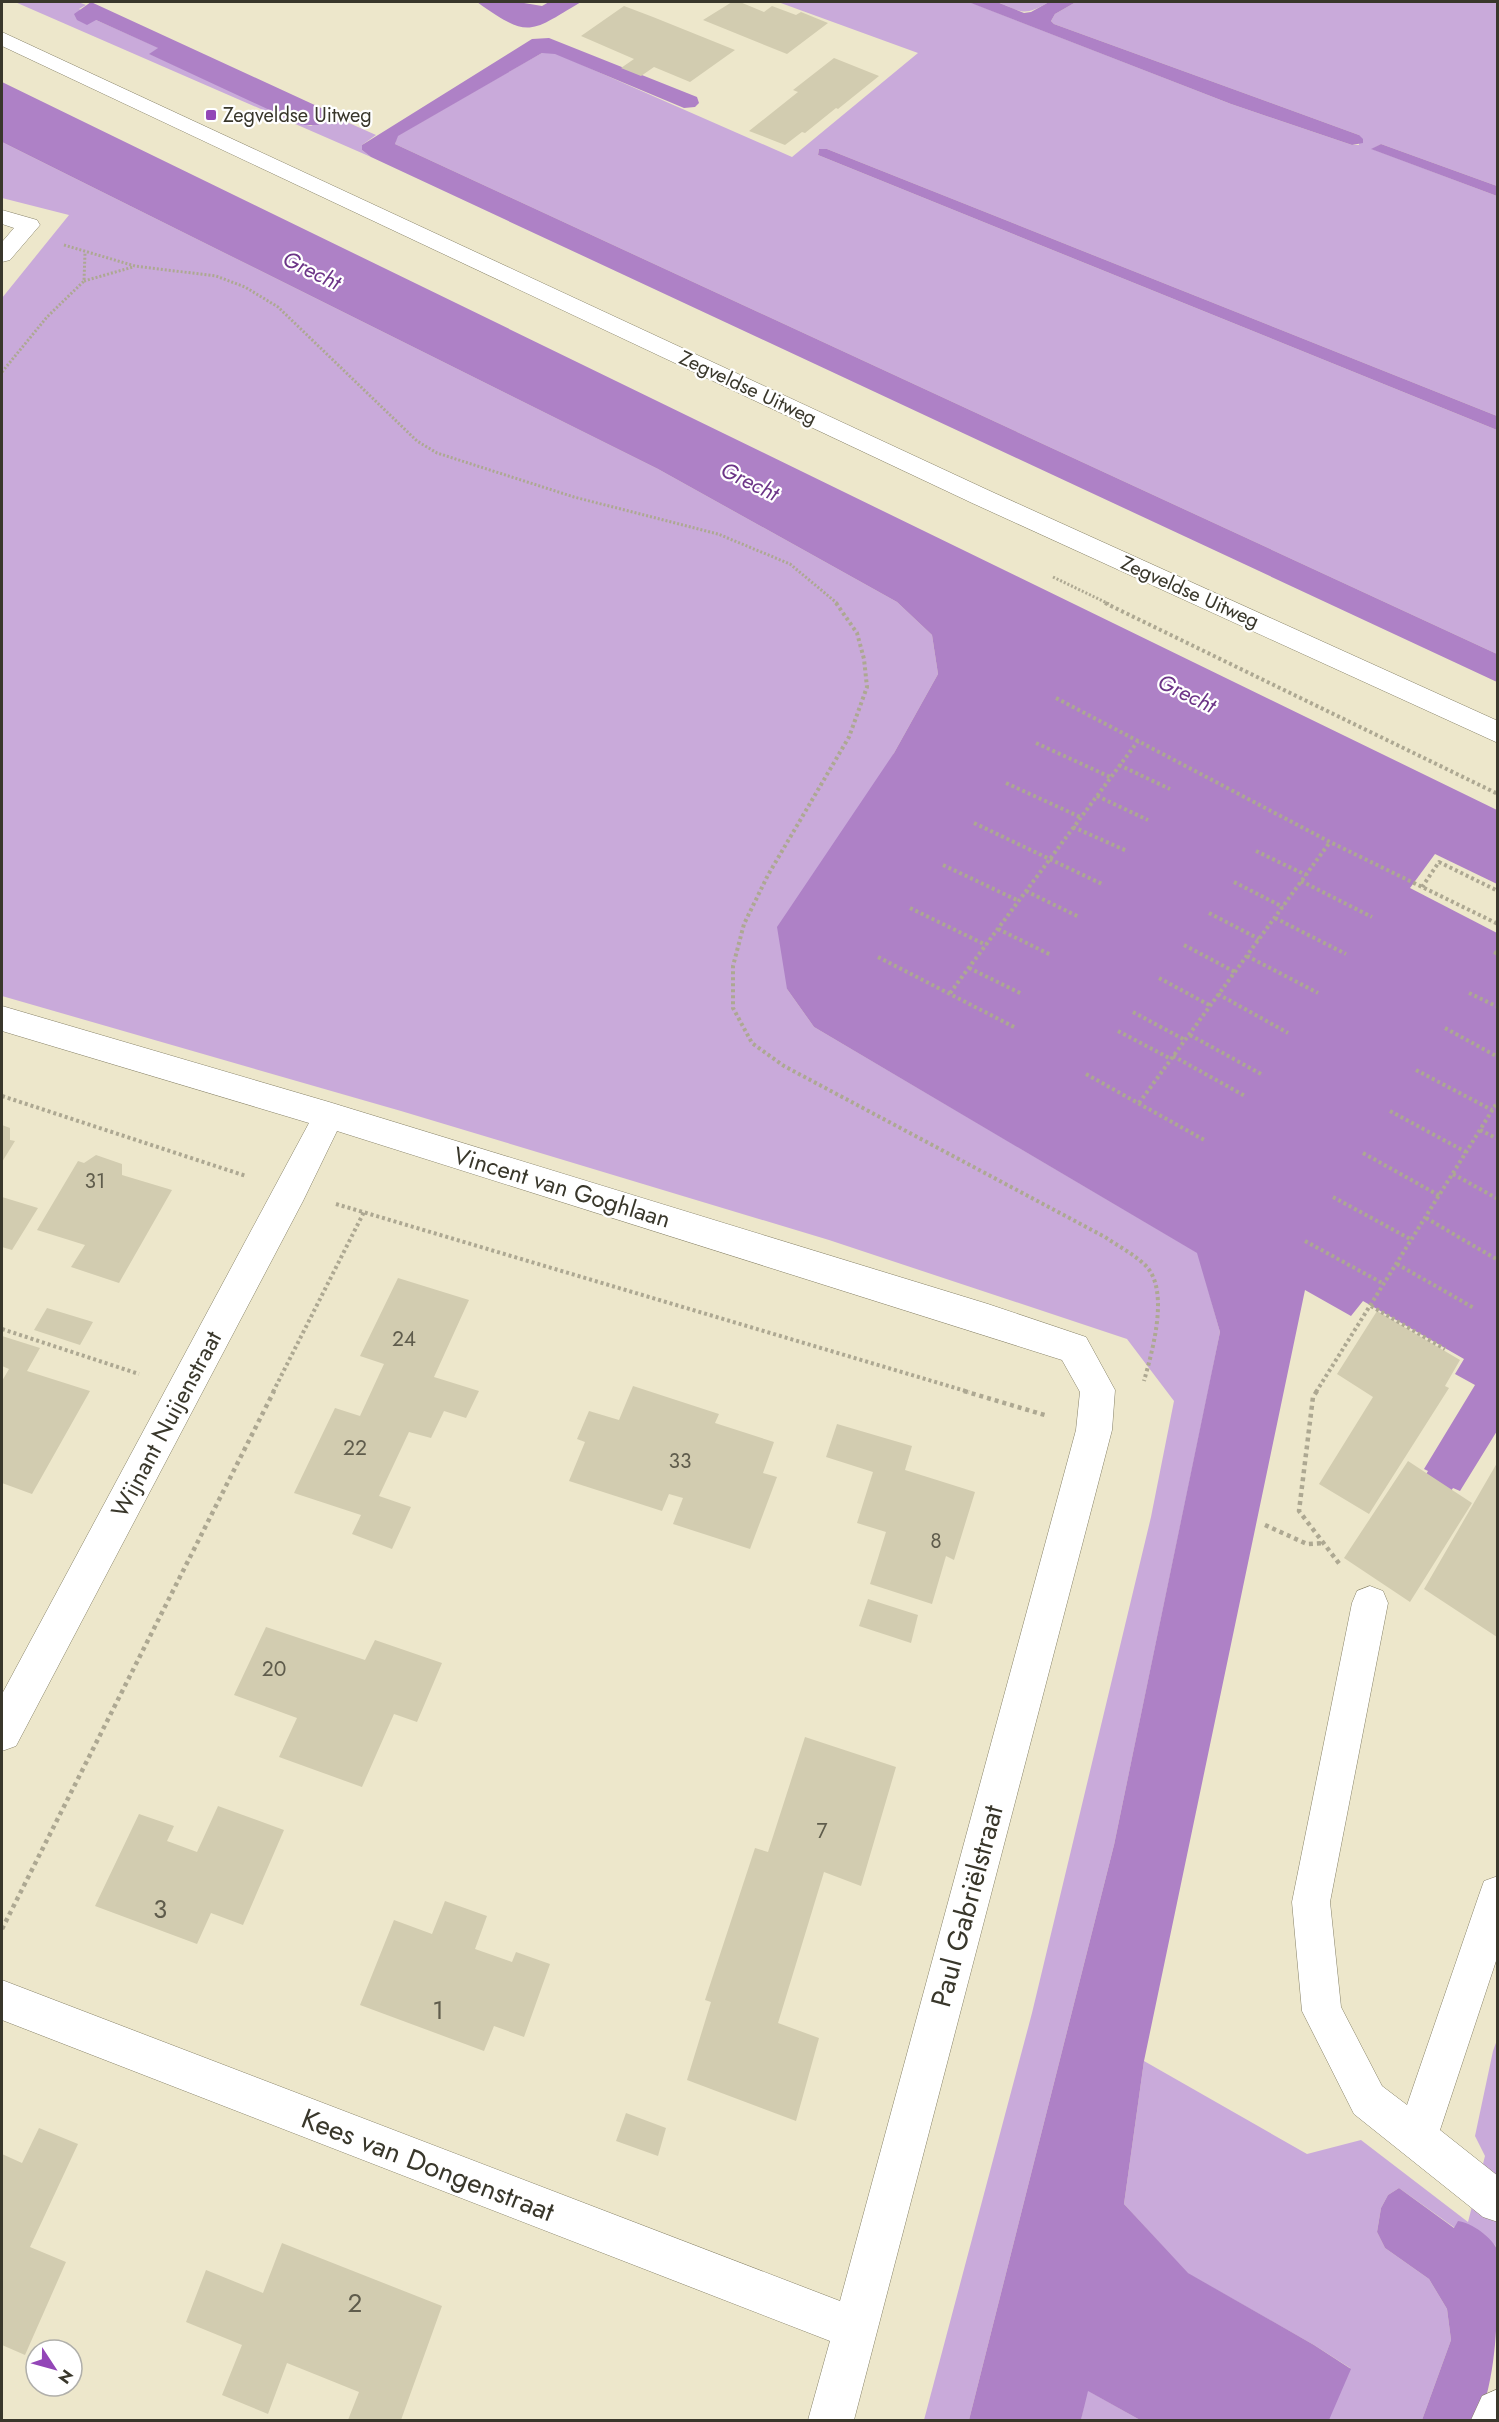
<svg xmlns="http://www.w3.org/2000/svg" width="1499" height="2422" viewBox="0 0 1499 2422" font-family="Jost,sans-serif">
<style>
.green{fill:#c9aada}
.water{fill:#ae81c6}
.pier{fill:#ede7cb}
.building{fill:#d2ccb0}
.lines{fill:none;stroke-linecap:round;stroke-linejoin:round}
.service-casing{stroke:#878268;stroke-width:1}
.minor-casing{stroke:#878268;stroke-width:1}
.tertiary-casing{stroke:#878268;stroke-width:1}
.path-far2{stroke:#ada892;stroke-width:3;stroke-dasharray:2 2;stroke-linecap:butt}
.path-far1{stroke:#ada892;stroke-width:4;stroke-dasharray:3 3;stroke-linecap:butt}
.path{stroke:#ada892;stroke-width:4.5;stroke-dasharray:4 4;stroke-linecap:butt}
.service{fill:#fff;fill-rule:evenodd}
.minor{fill:#fff;fill-rule:evenodd}
.tertiary{fill:#fff;fill-rule:evenodd}
.poi-dot{fill:#9346b7;stroke:#fff;stroke-width:2}
.labels{text-anchor:middle;dominant-baseline:central;stroke-width:4.5;stroke-linejoin:round;paint-order:stroke}
.far-poi-label{font-size:20px;fill:#39372b;stroke:#fff;text-anchor:start}
.far-street-label{font-size:20px;fill:#39372b;stroke:#fff}
.number-label{font-size:21px;fill:#5f5c4c}
.far-water-label{font-size:22px;font-style:italic;fill:#6c3487;stroke:#fff}
.street-label{font-size:24px;fill:#39372b;stroke:#fff}
.near-number-label{font-size:26px;fill:#5f5c4c}
.near-street-label{font-size:28px;fill:#39372b;stroke:#fff}
</style>
<rect width="100%" height="100%" fill="#ede7cb"/>
<!-- green -->
<path class="green" d="M15,2H78L86,5L79,9L96,20L159,48L150,54L302,124L311,126L331,115L376,135L362,145V150L371,157Z
M778,2H973L972,3L1231,104L1352,145H1359V135L1054,24L1051,21L1055,14L1076,2H1497V186L1381,144L1372,149L1497,196V416L827,149H819L818,155L1497,430V654L395,144L397,136L524,63L542,53H555L792,157L918,53Z
M997,2H1049C1023,17 1023,12 997,2Z
M2,142L658,469L897,602L932,635L938,674L894,753L787,989L814,1027L1198,1253L1220,1332L1210,1382L1114,1845L969,2420H924L1032,2013L1151,1517L1174,1401L1127,1339L829,1240L401,1111L2,996V298L69,215L2,198Z
M1497,2040V2251L1495,2245L1455,2228L1399,2188L1388,2195L1381,2208L1377,2232L1385,2248L1429,2279L1447,2309L1451,2340L1422,2420H1328L1350,2368L1314,2345L1187,2273L1124,2204L1144,2061L1307,2154L1361,2140L1468,2222L1485,2156L1475,2136L1493,2051Z
M1087,2390L1140,2420H1081Z"/>
<!-- water -->
<path class="water" d="M91,2L332,113L331,118L318,125H302L149,54L158,48L96,20L87,25L77,20L74,14Z
M477,2H518L542,6L549,2H581C529,33 529,39 477,2Z
M973,2H997L1024,13L1031,12L1049,2H1076L1055,14L1051,21L1054,24L1359,135L1363,139V143L1352,145L1231,104L971,3Z
M549,38L697,97L699,103L695,107L684,108L555,54L542,53L398,136L395,144L1497,654V682L371,157L362,150V145L532,39Z
M2,82L1497,810V1431L1460,1491L1453,1488L1441,1506L1420,1485L1428,1471L1424,1469L1475,1385L1455,1374L1464,1359L1363,1301L1351,1316L1305,1290L1144,2061L1124,2204L1188,2273L1314,2345L1351,2369L1329,2420H1140L1088,2391L1081,2420H969L1114,1845L1220,1332L1197,1253L814,1027L787,989L777,927L894,753L938,674L932,635L897,602L658,469L2,142Z
M1381,144L1497,186V196L1371,149Z
M819,149H827L1497,416V430L818,155Z
M1399,2188L1454,2228L1458,2221C1472,2223 1492,2237 1498,2251C1497,2309 1499,2366 1479,2420H1422L1451,2340L1447,2309L1429,2279L1385,2248L1377,2232L1381,2208L1388,2195Z"/>
<!-- pier -->
<path class="pier" d="M1435,854L1497,884V933L1410,888Z"/>
<!-- building -->
<path class="building" d="M732,2H740L764,12L772,6L796,15L801,12L828,23L787,54L703,20Z
M624,6L653,17L735,50L690,82L654,67L641,76L621,68L634,59L581,36Z
M834,58L879,76L838,109L836,108L805,133L802,132L785,145L749,131L798,92L793,90Z
M2,1125L10,1128V1140L15,1141L2,1162Z
M96,1155L122,1164V1175L172,1190L119,1283L71,1267L85,1245L37,1230L78,1161L84,1163Z
M2,1197L38,1208L12,1250L2,1247Z
M398,1278L469,1300L434,1377L479,1391L466,1418L444,1411L431,1438L409,1432L379,1496L411,1507L392,1549L352,1534L361,1515L294,1493L335,1408L360,1416L384,1364L360,1356Z
M47,1308L93,1322L80,1345L34,1330Z
M1377,1311L1460,1360L1445,1386L1449,1388L1369,1514L1319,1484L1373,1397L1337,1374Z
M2,1336L40,1348L27,1371L90,1391L32,1494L2,1483V1381L9,1369L2,1366Z
M633,1386L719,1414L715,1423L774,1442L763,1473L777,1477L750,1549L673,1524L683,1498L669,1494L662,1511L569,1481L585,1442L577,1439L589,1411L619,1420Z
M837,1424L912,1446L905,1470L975,1492L954,1560L946,1556L932,1604L870,1584L886,1532L857,1523L873,1472L826,1457Z
M1408,1461L1472,1503L1410,1602L1344,1558Z
M1497,1463V1637L1424,1589Z
M868,1599L918,1615L911,1643L859,1626Z
M266,1627L365,1660L375,1640L442,1663L417,1722L394,1714L362,1787L279,1757L297,1718L234,1695Z
M805,1737L896,1767L861,1886L824,1872L778,2023L819,2038L796,2121L687,2080L711,2002L705,2000L755,1848L768,1852Z
M218,1806L284,1830L243,1925L211,1913L197,1944L95,1906L139,1814L174,1826L167,1841L197,1852Z
M445,1901L487,1916L475,1949L512,1962L516,1952L550,1964L524,2037L494,2026L484,2051L360,2005L394,1920L432,1934Z
M626,2113L666,2128L658,2156L616,2141Z
M39,2128L78,2144L30,2247L66,2262L25,2355L2,2345V2154L22,2163Z
M282,2243L442,2306L401,2420H348L359,2392L287,2363L268,2414L222,2395L242,2345L186,2322L206,2270L263,2293Z"/>
<g class="lines">
<defs>
<path id="service" d="M1370,1586L1383,1591L1388,1603L1330,1902L1341,2007L1382,2086L1407,2105L1479,1895L1484,1881L1498,1876V1955L1440,2130L1498,2176V2222L1483,2217L1354,2114L1302,2011L1292,1902L1352,1603L1357,1591Z"/>
<path id="minor" d="M2,210L37,220L40,225L10,260L2,262V242L14,228L2,224Z
M2,1006L329,1102L988,1304L1086,1337L1115,1390L1112,1430L854,2420H808L830,2341L2,2020V1980L840,2301L1076,1430L1080,1392L1062,1360L337,1131L303,1201L16,1746L2,1751V1694L309,1123L2,1031Z
M1498,2389V2420H1471L1482,2396Z"/>
<path id="tertiary" d="M2,32L990,491L1498,721V743L972,503L2,46Z"/>
</defs>
<!-- service casing -->
<use href="#service" class="service-casing"/>
<!-- minor casing -->
<use href="#minor" class="minor-casing"/>
<!-- tertiary casing -->
<use href="#tertiary" class="tertiary-casing"/>
<!-- path-far2 -->
<path class="path-far2" d="M64,245L135,266L216,276L245,287L278,307L417,441L437,453L574,497L718,534L790,564L838,604
M84,281L133,267
M2,372L47,317L84,281L85,253
M1053,577L1109,604"/>
<!-- path-far1 -->
<path class="path-far1" d="M836,603L857,633L864,659L867,687L849,737L768,875L744,924L733,966V1008L752,1043L784,1066L1105,1237C1118,1246 1132,1253 1144,1264C1171,1288 1152,1352 1144,1381
M1105,603L1498,794
M1056,698L1138,741
M1036,743L1110,777
M1119,765L1170,789
M1006,783L1080,817
M1097,796L1148,820
M974,823L1102,884
M1073,827L1127,851
M1256,851L1306,875
M943,865L1019,901
M1301,881L1372,917
M1234,882L1283,907
M1422,887L1439,862L1498,891
M1026,891L1079,917
M910,908L986,945
M1209,913L1259,939
M1275,918L1346,954
M998,929L1051,955
M1184,945L1235,972
M1494,952L1498,954
M1247,956L1318,993
M878,957L1016,1028
M969,968L1022,994
M1159,978L1211,1006
M950,993L1138,741L1330,842L1498,924
M1469,993L1498,1007
M1218,994L1288,1033
M1133,1012L1185,1040
M1445,1028L1498,1057
M1118,1031L1171,1059
M1190,1035L1261,1074
M1173,1056L1245,1096
M1416,1070L1492,1110
M1086,1074L1206,1141
M2,1096L246,1176
M1139,1103L1330,842
M1390,1111L1466,1152
M1480,1130L1498,1139
M1363,1153L1440,1196
M1453,1174L1498,1199
M1333,1197L1412,1240
M336,1204L969,1392
M1426,1218L1498,1260
M1305,1241L1384,1284
M1397,1264L1474,1308
M1371,1306L1445,1349
M2,1329L139,1374
M273,1392L364,1212
M1316,1392L1498,1101"/>
<!-- path -->
<path class="path" d="M964,1391L1048,1416
M1317,1391L1313,1397L1299,1511L1341,1566
M1265,1525L1307,1544L1323,1543
M2,1929L274,1391"/>
<!-- service -->
<use href="#service" class="service"/>
<!-- minor -->
<use href="#minor" class="minor"/>
<!-- tertiary -->
<use href="#tertiary" class="tertiary"/>
</g>
<!-- markers -->
<rect class="poi-dot" x="205" y="109" width="12" height="12" rx="3"/>
<g class="labels">
<!-- far-poi labels -->
<g class="far-poi-label">
<text x="223" y="115">Zegveldse Uitweg</text>
</g>
<!-- far-street labels -->
<g class="far-street-label">
<text transform="translate(748 388) rotate(25)">Zegveldse Uitweg</text>
<text transform="translate(1190 592) rotate(24)">Zegveldse Uitweg</text>
</g>
<!-- number labels -->
<g class="number-label">
<text x="95" y="1181">31</text>
<text x="404" y="1339">24</text>
<text x="355" y="1448">22</text>
<text x="680" y="1461">33</text>
<text x="936" y="1541">8</text>
<text x="274" y="1669">20</text>
<text x="822" y="1831">7</text>
</g>
<!-- far-water labels -->
<g class="far-water-label">
<text transform="translate(312 270) rotate(26)">Grecht</text>
<text transform="translate(750 481) rotate(26)">Grecht</text>
<text transform="translate(1187 693) rotate(26)">Grecht</text>
</g>
<!-- street labels -->
<g class="street-label">
<text transform="translate(562 1187) rotate(17)">Vincent van Goghlaan</text>
<text transform="translate(166 1424) rotate(-62)">Wijnant Nuijenstraat</text>
</g>
<!-- near-number labels -->
<g class="near-number-label">
<text x="160" y="1909">3</text>
<text x="438" y="2010">1</text>
<text x="355" y="2303">2</text>
</g>
<!-- near-street labels -->
<g class="near-street-label">
<text transform="translate(967 1906) rotate(-75)">Paul Gabriëlstraat</text>
<text transform="translate(428 2165) rotate(21)">Kees van Dongenstraat</text>
</g>
</g>
<!-- border -->
<rect width="1499" height="2422" fill="none" stroke="#39372b" stroke-width="6"/>
<!-- north arrow -->
<g transform="translate(54 2368) rotate(126)"><circle r="28" fill="#ffffff" stroke="#b0afaa" stroke-width="1.5"/>
<path d="M0-4.5L10 22L0 15L-10 22Z" fill="#9346b7"/>
<text y="-9" font-size="16" font-weight="bold" text-anchor="middle" fill="#39372b">N</text>
</g>
</svg>
